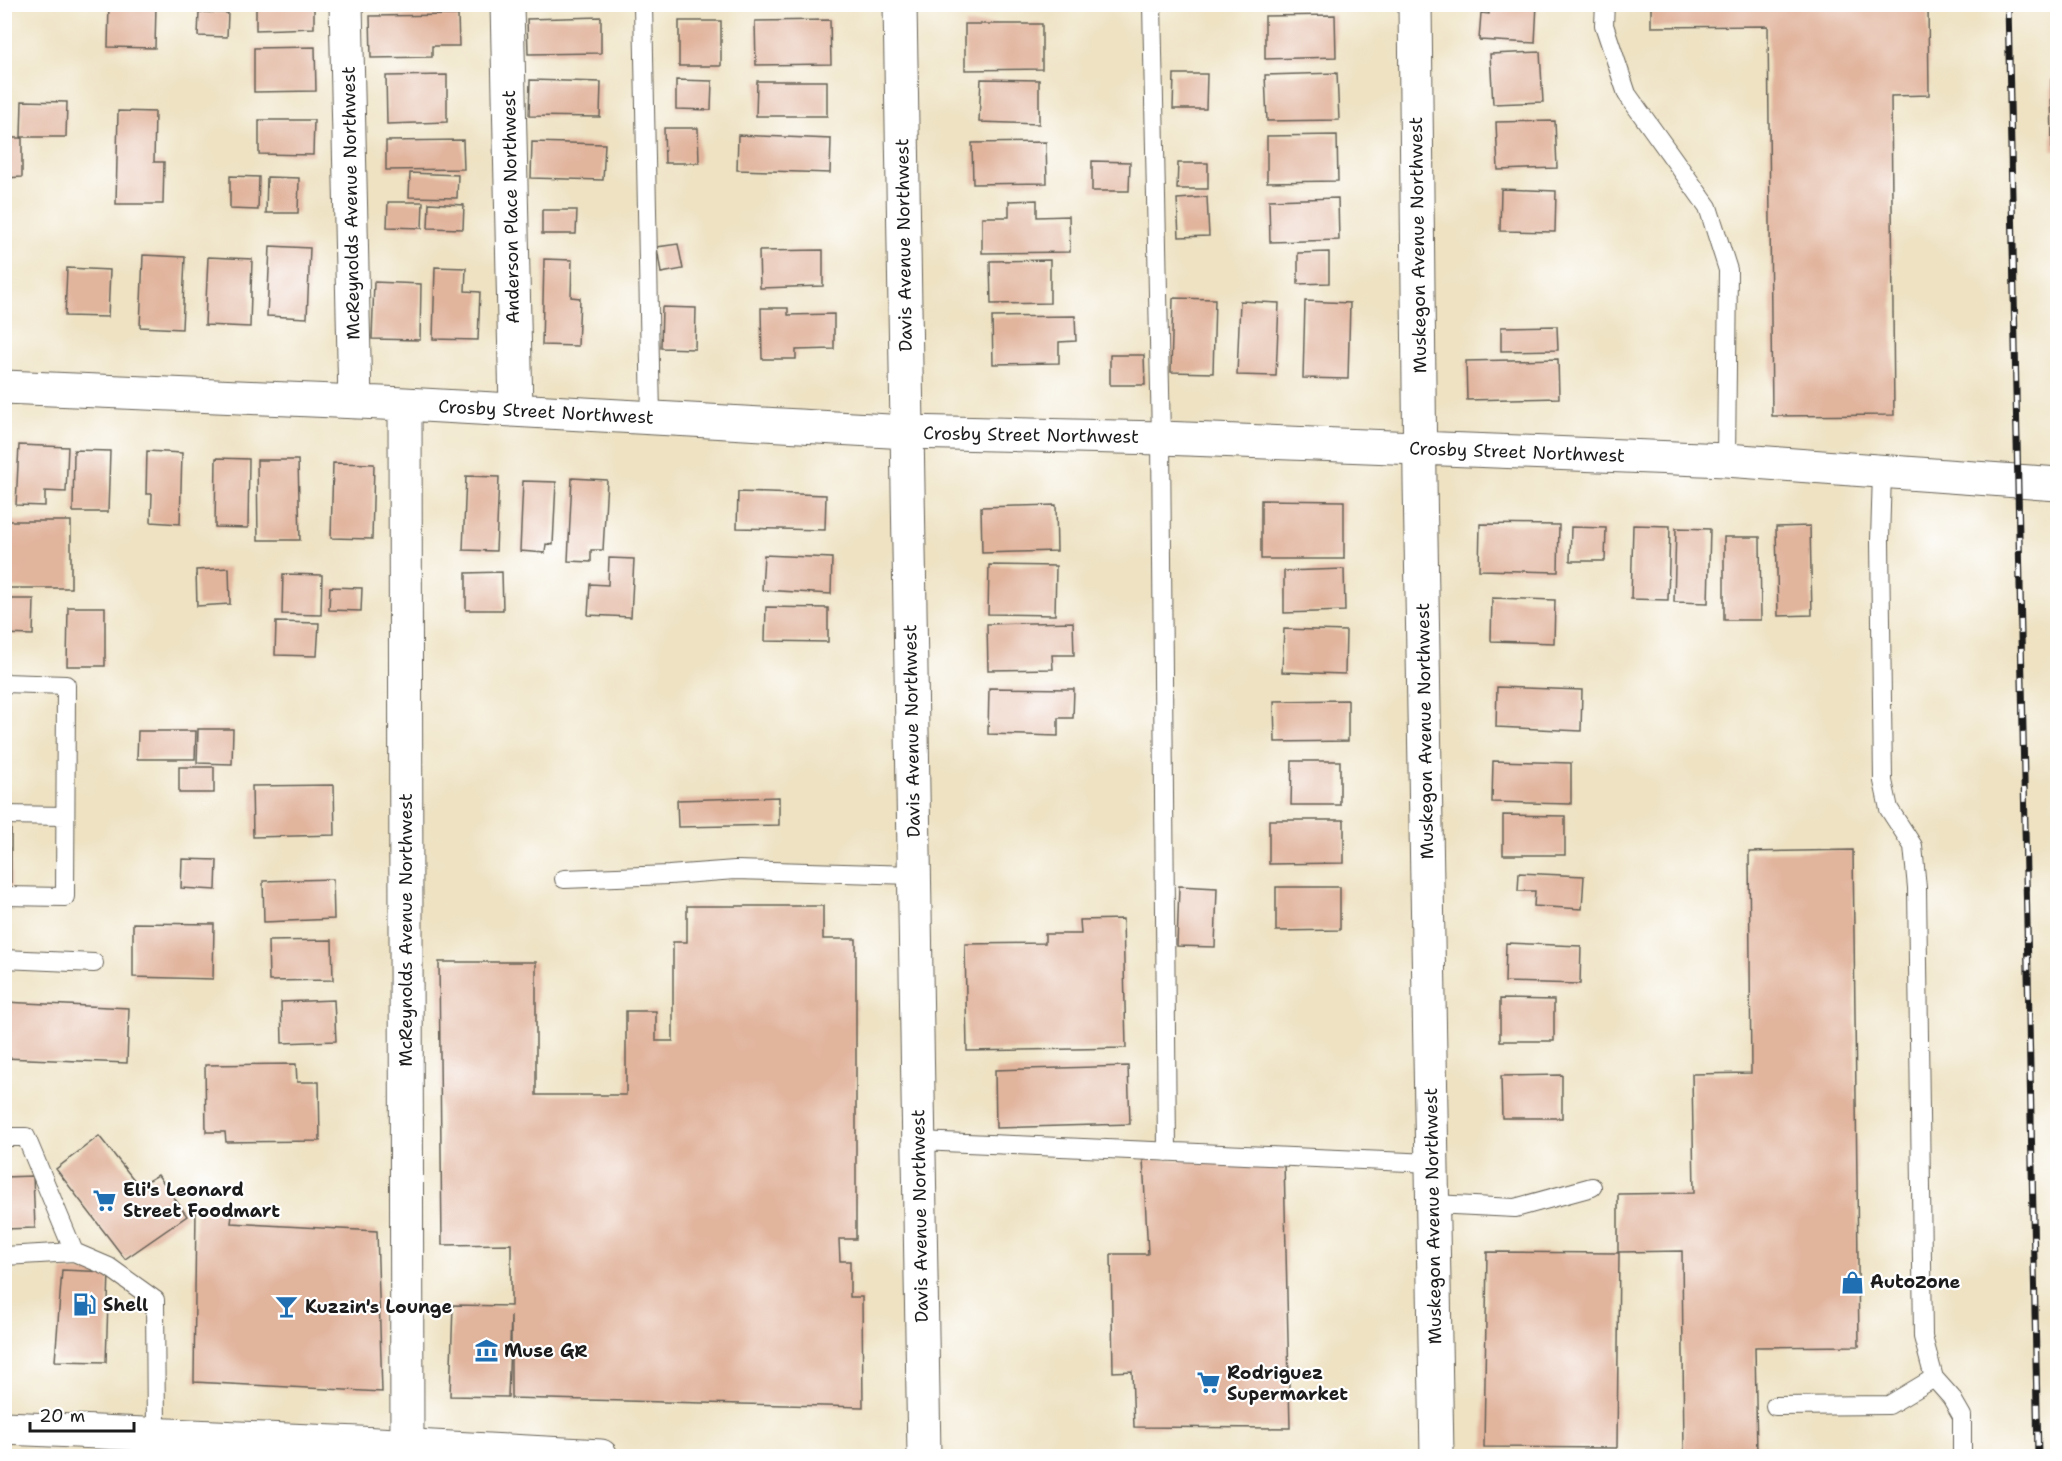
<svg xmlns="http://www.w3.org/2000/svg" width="2062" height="1461" viewBox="0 0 2062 1461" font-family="'Shantell Sans',sans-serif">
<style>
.building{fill:#e1b49c}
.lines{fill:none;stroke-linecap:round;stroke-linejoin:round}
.service-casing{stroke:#666156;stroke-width:20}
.minor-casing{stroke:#666156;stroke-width:35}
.secondary-casing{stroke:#666156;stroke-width:35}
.service{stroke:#fff;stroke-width:18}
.minor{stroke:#fff;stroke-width:33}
.secondary{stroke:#fff;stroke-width:33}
.rail-casing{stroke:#1c1c1c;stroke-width:7}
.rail{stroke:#fff;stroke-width:4.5;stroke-dasharray:14;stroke-linecap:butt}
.labels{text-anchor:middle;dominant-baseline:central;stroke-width:4.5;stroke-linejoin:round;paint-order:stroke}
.street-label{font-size:18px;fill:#1c1c1c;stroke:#fff}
.poi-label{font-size:18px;font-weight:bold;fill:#1c1c1c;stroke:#fff;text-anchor:start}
</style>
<rect width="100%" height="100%" fill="#fff"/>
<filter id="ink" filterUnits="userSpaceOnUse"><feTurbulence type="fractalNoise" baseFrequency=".0167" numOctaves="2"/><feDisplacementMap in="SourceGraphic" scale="12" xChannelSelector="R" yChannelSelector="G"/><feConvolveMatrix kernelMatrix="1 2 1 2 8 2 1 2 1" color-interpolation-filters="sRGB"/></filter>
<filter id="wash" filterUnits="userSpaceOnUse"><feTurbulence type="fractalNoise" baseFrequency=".008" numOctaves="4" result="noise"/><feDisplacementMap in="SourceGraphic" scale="24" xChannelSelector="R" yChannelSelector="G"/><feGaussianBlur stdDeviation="1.35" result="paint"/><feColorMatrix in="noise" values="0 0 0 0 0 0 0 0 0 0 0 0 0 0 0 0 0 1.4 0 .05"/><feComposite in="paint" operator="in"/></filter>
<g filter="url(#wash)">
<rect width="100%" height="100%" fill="#eee2c3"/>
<g id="blocks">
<!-- building -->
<path class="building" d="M109,4L156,5L155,48L108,47Z
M256,4H314V28L256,30Z
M1489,4H1537L1535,43L1479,40L1481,13L1489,14Z
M1651,4H1928L1929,95L1891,96L1894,415L1772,416L1768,26L1651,27Z
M199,12L228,13L227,37L198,36Z
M458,15L459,46H432V57L371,58L370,16Z
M1335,15L1336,57L1265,59V16Z
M601,17V53L528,54L527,19Z
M830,20L831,64L756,65L755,21Z
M679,21H721V66H679Z
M965,24H1042V69L965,70Z
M315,47L316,91L254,92V48Z
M1540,52L1543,102L1493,104L1490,54Z
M1337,73L1339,120L1267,121L1265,75Z
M1174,74H1207L1206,109H1173Z
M447,75V122L387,124L386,76Z
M981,79L1039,80V124L979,122Z
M2051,79H2058V151H2052Z
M530,80L601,82L600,117L529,116Z
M676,80L712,81L711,110L676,109Z
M757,81H827V116H756Z
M22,101L67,102L66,137H21Z
M118,111L155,112L154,162H164L163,204H116Z
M259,120H314L313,155L259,154Z
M1555,121L1557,168L1498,170L1496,122Z
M664,128H698L699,163H665Z
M738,135L831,139L830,173L737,170Z
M1337,135L1338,181L1267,182V136Z
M4,138H22V177L4,178Z
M463,140L464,169L386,170V141Z
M532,142L605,144L603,180L531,178Z
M1046,142L1047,183L973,184L972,143Z
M1092,161L1130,162L1129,191H1092Z
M1178,163H1208V189H1177Z
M410,173L458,175L457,198L409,197Z
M230,176L259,177L258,210L230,209Z
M267,177L299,178L298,213H266Z
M1501,189L1556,191L1555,232L1500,231Z
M1207,197L1209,236L1179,237L1177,199Z
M1338,198L1339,240L1270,242L1269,200Z
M1037,200V217L1069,216L1070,252L982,253V217H1009V201Z
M388,202H423L422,228L387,227Z
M429,203L464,205L463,229L428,228Z
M542,210H577L576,234H542Z
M678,244L683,269L661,273L657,247Z
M270,246L310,248L307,318L267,316Z
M823,250V286L760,288L759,251Z
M1329,252V283L1298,284V253Z
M143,255L185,257L182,329L140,327Z
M208,257L252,259L250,327L205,325Z
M544,259L572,260L571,297L580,298L578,346L542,345Z
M1050,260V303L991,304L990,261Z
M435,267L466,268L465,291L480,292L478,340L433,339Z
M67,268L110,270L108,317L65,316Z
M374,282L421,284L420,340L372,339Z
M1173,298L1215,299L1213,373L1171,372Z
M1240,301L1279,303L1276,376L1237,375Z
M1305,301L1350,303L1348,379L1303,378Z
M662,307L696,308L695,349L661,348Z
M761,308H788V315L834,314V349L796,350V359H762Z
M1075,316L1076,341L1059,342V363L993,364L992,317Z
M1557,326L1558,350L1501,351V327Z
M1110,355H1144L1145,385H1110Z
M1558,359L1559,398L1467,400L1466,361Z
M19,445L68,447L66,492L45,491V506L16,505Z
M74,450L110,451L108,512H73Z
M147,451L182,453L180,524L151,522L152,494H146Z
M216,458L249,459L248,528L215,527Z
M257,460H298L300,540H258Z
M333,463L374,464L372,539L331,538Z
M466,476L499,477L496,551L463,550Z
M572,478L607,480L603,550H591V562L568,561Z
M523,481L556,482L553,545L546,544L545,553L520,551Z
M738,492L826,495L825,530L737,528Z
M1261,500L1344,501V559H1261Z
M1056,505L1057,551L982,553L981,507Z
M4,521H71V588H4Z
M1480,524L1559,525L1558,572L1479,570Z
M1633,525L1670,526L1668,600L1631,599Z
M1810,526L1812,615L1778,616L1776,527Z
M1571,527L1606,528L1605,561H1570Z
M1676,528L1710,529L1708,603L1674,602Z
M1724,537H1760L1761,620H1724Z
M764,555L832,558L831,594L762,590Z
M609,558L634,559L631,617L588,615L590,584L608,585Z
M989,565L1056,566L1055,615L988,614Z
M229,568L230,604L197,606L196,570Z
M1344,569L1345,611L1284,613V571Z
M502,572L503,610H466V573Z
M283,574L322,575L321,615L282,614Z
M330,587L362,588L361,611L329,610Z
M1492,598L1555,600L1554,643L1491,641Z
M4,599H34L33,635L4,634Z
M68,607H105V666H67Z
M766,607L828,608V642L765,641Z
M276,622L319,623L317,656L275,655Z
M1073,622L1074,655H1052L1053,669L988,670L987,624Z
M1284,629L1346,631L1345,674L1282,672Z
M1497,687L1582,690L1581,731L1496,727Z
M989,688L1074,689L1073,718H1058V736L988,734Z
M1348,700V741L1275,742L1274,701Z
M198,729H233L232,764L197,763Z
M138,731H196L195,759H137Z
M1292,761H1340V805H1291Z
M1493,761L1571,763V804L1492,802Z
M179,767H214V793H179Z
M334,785L335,835L253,837L252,786Z
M779,797V825L678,827L677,800Z
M1503,815L1565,816V855H1503Z
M1269,820H1344V863L1269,864Z
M4,826H11V888H4Z
M1853,850L1859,1346L1755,1347L1757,1454L1684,1455L1682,1251L1618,1252V1194L1694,1193L1692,1074L1751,1073L1749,852Z
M182,859L217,860L216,890L181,888Z
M1519,873L1584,876L1582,909L1534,906L1535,891H1518Z
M333,879L334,919L264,922L263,881Z
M1179,886L1217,888L1215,947L1177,946Z
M1276,887H1340V930L1276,931Z
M687,906H823V939H856V1239H839L840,1261H850V1297H862L863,1407L511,1398V1316L508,1397L450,1396L453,1305L511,1306V1244L442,1245L439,962H536V1095H626V1011H656V1041H673V942H687Z
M1123,919L1126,1048L967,1051L965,944L1045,943V934H1081L1080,920Z
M133,923L214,924L213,979L133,977Z
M332,940L333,980L269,981L268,941Z
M1506,943L1581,946L1580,984L1505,982Z
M1500,999L1554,1000V1041H1500Z
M334,1000L336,1041L282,1043L281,1002Z
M4,1002L129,1008L127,1063L4,1058Z
M296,1064L297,1082H319L320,1141L226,1142L225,1132H206L205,1065Z
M1128,1066L1130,1124L996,1128L995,1070Z
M1562,1075V1118H1502L1501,1076Z
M99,1136L139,1186L158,1175L187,1216L125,1259L56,1169Z
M1143,1159L1284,1162L1290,1428L1134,1427L1132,1371L1113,1372L1111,1254H1148Z
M33,1176L35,1228L4,1229V1177Z
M196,1207L233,1208L231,1223L377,1231L382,1392L194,1382Z
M1487,1252L1619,1253L1617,1448L1484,1447Z
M62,1270L109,1272L106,1362L55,1361Z"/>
</g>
</g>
<g filter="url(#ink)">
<use href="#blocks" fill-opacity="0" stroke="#666156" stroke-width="1.5"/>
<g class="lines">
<defs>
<path id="service" d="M643,4L651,417
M1152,4L1161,438L1167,1152
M1605,4L1604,25L1627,94L1708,207L1728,270L1726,460
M1882,472L1880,541L1883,781L1889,809L1913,846L1917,888L1923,1337L1934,1378L1951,1397L1962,1416V1456
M4,683L66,685L65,897L4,896
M4,815L65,816
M564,879L669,875L735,870L914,875
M4,959L94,963
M4,1137H26L74,1252
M919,1141L1432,1163
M1433,1204L1515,1208L1592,1187
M4,1256L74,1252L109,1267L155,1300L156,1435
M1775,1406L1889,1405L1934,1378"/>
<path id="minor" d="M346,4L355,402
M507,4L516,410
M900,4L924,1456
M1415,4L1420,481L1437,1456
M4,387L405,404L907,432L1161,438L1726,460L2058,484
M405,404L407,1456"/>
<path id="secondary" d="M4,1428L359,1443L601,1456"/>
</defs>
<!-- service casing -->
<use href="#service" class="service-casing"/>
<!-- minor casing -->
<use href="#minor" class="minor-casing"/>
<!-- secondary casing -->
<use href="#secondary" class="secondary-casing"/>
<!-- service -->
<use href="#service" class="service"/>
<!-- minor -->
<use href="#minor" class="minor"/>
<!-- secondary -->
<use href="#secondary" class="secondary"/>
<defs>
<path id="rail" d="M2008,4L2038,1456"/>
</defs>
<!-- rail casing -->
<use href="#rail" class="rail-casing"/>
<!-- rail -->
<use href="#rail" class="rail"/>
</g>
</g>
<!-- icons -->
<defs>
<symbol id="supermarket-bare" viewBox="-9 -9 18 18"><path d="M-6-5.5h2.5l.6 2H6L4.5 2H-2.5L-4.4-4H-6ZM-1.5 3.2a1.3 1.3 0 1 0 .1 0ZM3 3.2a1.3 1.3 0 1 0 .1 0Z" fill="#1f6fb2" stroke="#fff" stroke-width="2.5" paint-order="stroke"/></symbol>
<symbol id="shop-bare" viewBox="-9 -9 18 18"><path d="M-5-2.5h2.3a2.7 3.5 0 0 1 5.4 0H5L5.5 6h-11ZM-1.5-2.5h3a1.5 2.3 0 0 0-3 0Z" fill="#1f6fb2" stroke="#fff" stroke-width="2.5" paint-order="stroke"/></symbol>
<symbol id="fuel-bare" viewBox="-9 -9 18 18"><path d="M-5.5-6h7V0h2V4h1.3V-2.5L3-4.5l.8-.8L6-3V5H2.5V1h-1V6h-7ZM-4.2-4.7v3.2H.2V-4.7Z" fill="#1f6fb2" stroke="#fff" stroke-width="2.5" paint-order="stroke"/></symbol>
<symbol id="bar-bare" viewBox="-9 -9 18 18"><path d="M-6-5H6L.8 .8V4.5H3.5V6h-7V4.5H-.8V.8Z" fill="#1f6fb2" stroke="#fff" stroke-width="2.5" paint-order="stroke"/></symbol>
<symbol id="museum-bare" viewBox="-9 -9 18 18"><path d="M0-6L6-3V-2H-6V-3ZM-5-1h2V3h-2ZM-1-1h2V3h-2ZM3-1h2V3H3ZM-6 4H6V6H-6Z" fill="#1f6fb2" stroke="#fff" stroke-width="2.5" paint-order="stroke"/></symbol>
</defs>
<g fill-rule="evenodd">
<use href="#supermarket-bare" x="88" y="1184" width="33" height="33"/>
<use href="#shop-bare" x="1836" y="1266" width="33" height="33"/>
<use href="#fuel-bare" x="68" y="1288" width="33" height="33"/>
<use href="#bar-bare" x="270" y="1290" width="33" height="33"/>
<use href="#museum-bare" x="470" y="1334" width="33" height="33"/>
<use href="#supermarket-bare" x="1192" y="1366" width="33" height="33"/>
</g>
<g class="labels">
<!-- street labels -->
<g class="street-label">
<text transform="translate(351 203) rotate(-91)">McReynolds Avenue Northwest</text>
<text transform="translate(511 207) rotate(-91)">Anderson Place Northwest</text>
<text transform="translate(904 245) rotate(-91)">Davis Avenue Northwest</text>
<text transform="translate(1418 245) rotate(-91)">Muskegon Avenue Northwest</text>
<text transform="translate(546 412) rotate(3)">Crosby Street Northwest</text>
<text transform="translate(1031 435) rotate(1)">Crosby Street Northwest</text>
<text transform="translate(1517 452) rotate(2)">Crosby Street Northwest</text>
<text transform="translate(912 731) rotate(-91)">Davis Avenue Northwest</text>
<text transform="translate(1425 731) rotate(-91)">Muskegon Avenue Northwest</text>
<text transform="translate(406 930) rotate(-90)">McReynolds Avenue Northwest</text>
<text transform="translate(920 1216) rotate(-91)">Davis Avenue Northwest</text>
<text transform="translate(1433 1216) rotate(-91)">Muskegon Avenue Northwest</text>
</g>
<!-- poi labels -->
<g class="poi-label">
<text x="123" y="1190">Eli's Leonard<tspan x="123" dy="21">Street Foodmart</tspan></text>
<text x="1870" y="1282">AutoZone</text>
<text x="103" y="1305">Shell</text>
<text x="305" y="1307">Kuzzin's Lounge</text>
<text x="504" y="1351">Muse GR</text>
<text x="1227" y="1373">Rodriguez<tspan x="1227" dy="21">Supermarket</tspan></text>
</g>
</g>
<!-- margin -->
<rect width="2062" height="1461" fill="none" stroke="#fff" stroke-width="24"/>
<!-- scale -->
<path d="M30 1422v9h104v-9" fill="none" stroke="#1c1c1c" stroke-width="3"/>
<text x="39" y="1422" font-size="18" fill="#1c1c1c" stroke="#ffffff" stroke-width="4.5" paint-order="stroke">20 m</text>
</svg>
